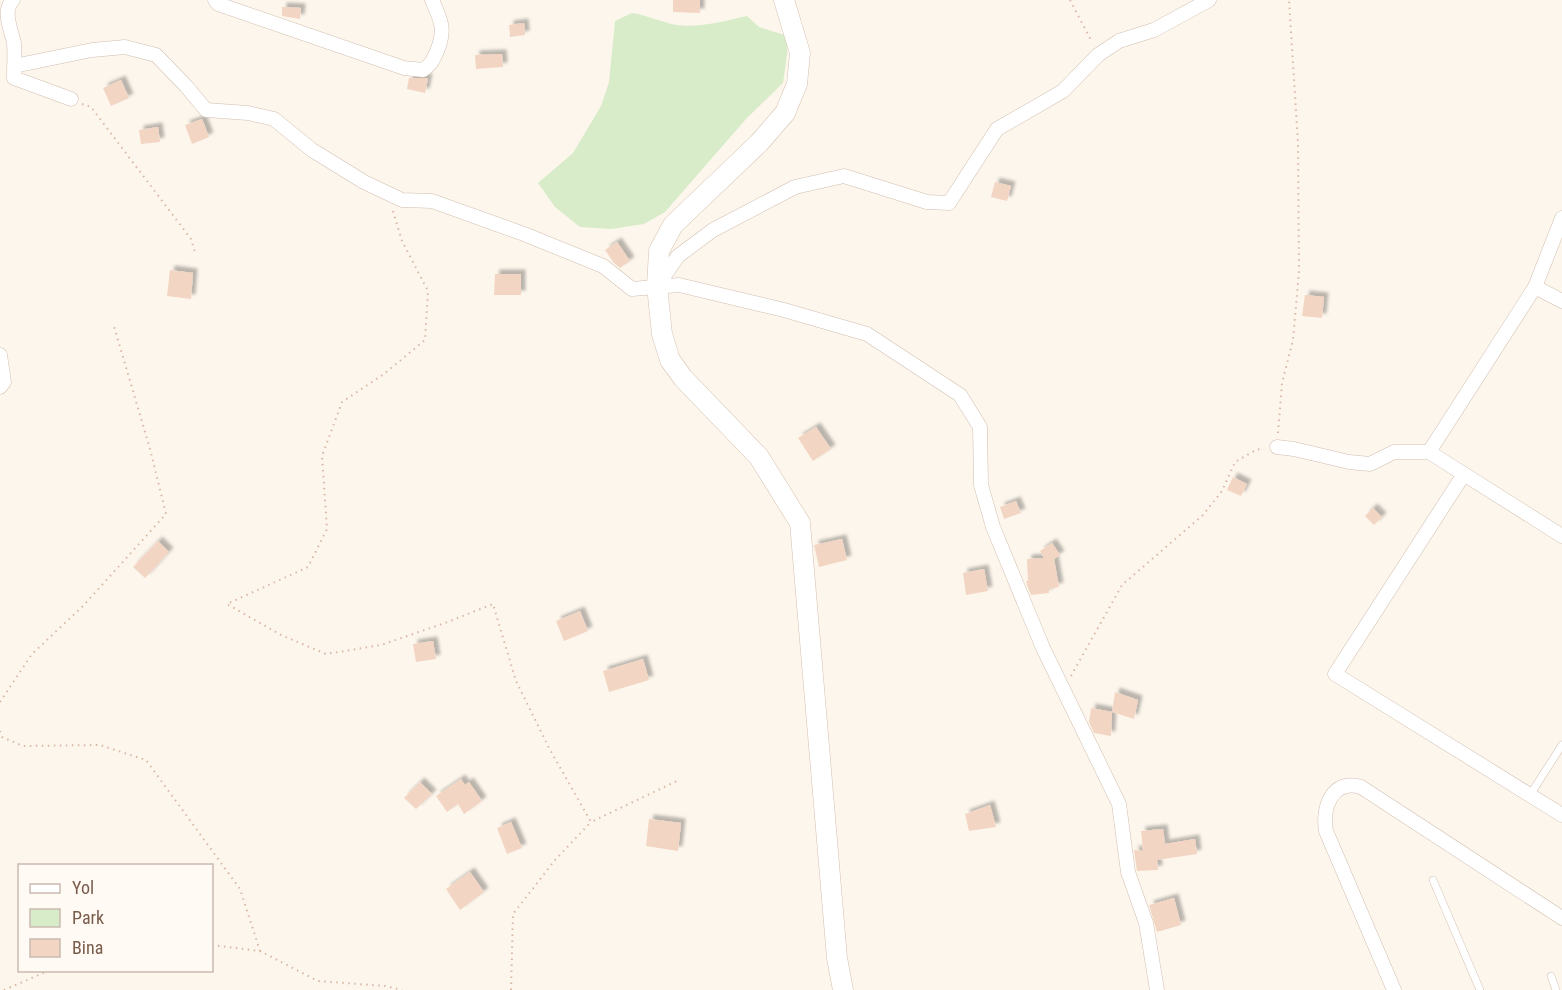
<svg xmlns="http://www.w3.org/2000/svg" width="1562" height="990" viewBox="0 0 1562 990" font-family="'Roboto Condensed',sans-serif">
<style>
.green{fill:#d8ecc9}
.building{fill:#f3d5c3;filter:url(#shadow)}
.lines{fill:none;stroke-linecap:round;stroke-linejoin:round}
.lane-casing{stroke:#d1beb0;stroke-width:8}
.street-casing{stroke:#d1beb0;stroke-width:15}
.secondary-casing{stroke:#d6c0b0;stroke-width:21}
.path{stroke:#d9b8a5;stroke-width:2;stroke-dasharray:1.5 4.5;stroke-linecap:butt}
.lane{stroke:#fff;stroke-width:7}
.street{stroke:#fff;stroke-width:14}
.secondary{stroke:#fff;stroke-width:20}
</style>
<defs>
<filter id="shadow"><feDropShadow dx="4.5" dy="-4.5" stdDeviation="1.5" flood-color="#0004"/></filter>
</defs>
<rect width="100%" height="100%" fill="#fdf6ec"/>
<!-- green -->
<path class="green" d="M632,13C647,15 663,23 677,25C699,28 725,21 747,16L759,27L788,36L787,55L783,83L746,119L665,212L644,224L611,229L580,227L555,207L538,183L573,153L601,106L609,82L615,21Z"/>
<!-- building -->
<path class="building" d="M673,0H700V13L673,12Z
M282,7L301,8L300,19L282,16Z
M524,23L525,35L510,37L509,25Z
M502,54L503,67L476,69L475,55Z
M409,78H428L425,93L407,89Z
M121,80L129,98L111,106L103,88Z
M202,119L209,137L192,144L185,125Z
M158,127L160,142L141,144L139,130Z
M995,182L1011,186L1007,201L991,197Z
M617,242L630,261L620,268L614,263L605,250Z
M170,270L193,273L191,299L167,296Z
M495,274H521V295H494Z
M1305,295L1324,297L1322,318L1302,316Z
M816,427L831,449L813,461L798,438Z
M1233,477L1247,484L1241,496L1227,490Z
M1016,501L1021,513L1004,519L1000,507Z
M1373,508L1382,517L1374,525L1365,516Z
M842,539L847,560L819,567L814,545Z
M158,541L169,552L145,578L133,567Z
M1052,543L1060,555L1054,559L1059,587L1049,589V593L1031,595L1027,585L1026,581H1028L1027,559L1044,558L1040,551Z
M984,569L988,591L966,595L963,573Z
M580,611L588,631L564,641L556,621Z
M433,641L436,659L416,662L413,644Z
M643,659L649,680L609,692L603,671Z
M1115,692L1138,700L1134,719L1112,712Z
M1091,708L1112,712L1111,736L1094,733L1089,722Z
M461,779L465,785L469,782L482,801L464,814L458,804L447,812L436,796Z
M420,782L432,794L416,809L404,798Z
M990,805L996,827L969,831L965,814Z
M649,819L681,823L678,851L646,846Z
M511,822L522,848L507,854L497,828Z
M1163,829L1165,844L1195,839L1197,854L1157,860L1158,870L1137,871L1134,850L1143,851L1141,831Z
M470,872L484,892L460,910L446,889Z
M1174,898L1181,925L1157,932L1149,905Z"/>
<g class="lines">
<defs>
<path id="lane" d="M1530,795L1562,745
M1433,880L1480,990
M1551,976L1556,990"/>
<path id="street" d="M13,0C2,11 11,29 14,43C15,54 14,66 14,78L71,99
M215,0L218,4L404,68L423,70C431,65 433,60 437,51C446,30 441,20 432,0
M14,66L92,50L125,47L156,55L186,86L206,110L248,113L274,119L312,150L364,182L402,200L432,201L524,234L603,266L632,289L679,285L784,310L867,334L960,395L980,427L981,485L993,527L1043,648L1119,804L1128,872L1146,923L1157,990
M658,285L678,256L713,230L795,187L844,176L927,202L949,203L997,129L1063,91L1098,55L1119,41L1154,30L1209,0
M1535,287L1562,301
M0,355L4,382L0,387
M1277,447L1294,449L1349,462L1370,464L1394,452H1429L1535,287L1562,218
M1429,452L1562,536
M1464,474L1335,674L1562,815
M1394,990L1326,831C1322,808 1332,778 1361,787L1562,918"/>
<path id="secondary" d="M784,0L800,53L797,84L785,113L759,143L673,225L659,251L657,286L662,334L670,360L683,378L759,457L800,523L837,958L843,990"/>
</defs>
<!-- lane casing -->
<use href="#lane" class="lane-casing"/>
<!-- street casing -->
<use href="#street" class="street-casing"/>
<!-- secondary casing -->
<use href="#secondary" class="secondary-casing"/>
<!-- path -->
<path class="path" d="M1070,0L1092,42
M82,104L91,107L191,239L195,252
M393,211L402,241L428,291L425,340L384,374L342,402L322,456L327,529L308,567L227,604L281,635L326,654L381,645L445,623L493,604L516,681L549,748L591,822L679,780
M1278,433L1282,383L1293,340L1299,271L1298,143L1289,0
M1071,676L1122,585L1203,515L1222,491L1235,462L1256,450L1264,448
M0,702L32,654L83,606L166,514L150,449L113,323
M0,731L2,737L23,746L100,745L146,760L240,889L260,951
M212,945L260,951L318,981L385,986L402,990
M4,990L50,970
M511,990L513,914L555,860L590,823"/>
<!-- lane -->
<use href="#lane" class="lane"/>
<!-- street -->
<use href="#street" class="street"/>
<!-- secondary -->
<use href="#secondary" class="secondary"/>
</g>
<!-- legend -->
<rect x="18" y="864" width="195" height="108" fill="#fffaf3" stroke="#cabbb1" stroke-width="1.5"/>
<rect x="30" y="884" width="30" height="9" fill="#ffffff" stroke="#cabbb1" stroke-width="1.5"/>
<text x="72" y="894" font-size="18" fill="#7a5c4d">Yol</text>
<rect x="30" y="909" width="30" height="18" fill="#d8ecc9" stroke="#cabbb1" stroke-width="1.5"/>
<text x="72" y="924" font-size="18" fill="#7a5c4d">Park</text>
<rect x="30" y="939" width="30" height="18" fill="#f3d5c3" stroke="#cabbb1" stroke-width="1.5"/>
<text x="72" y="954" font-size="18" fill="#7a5c4d">Bina</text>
</svg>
